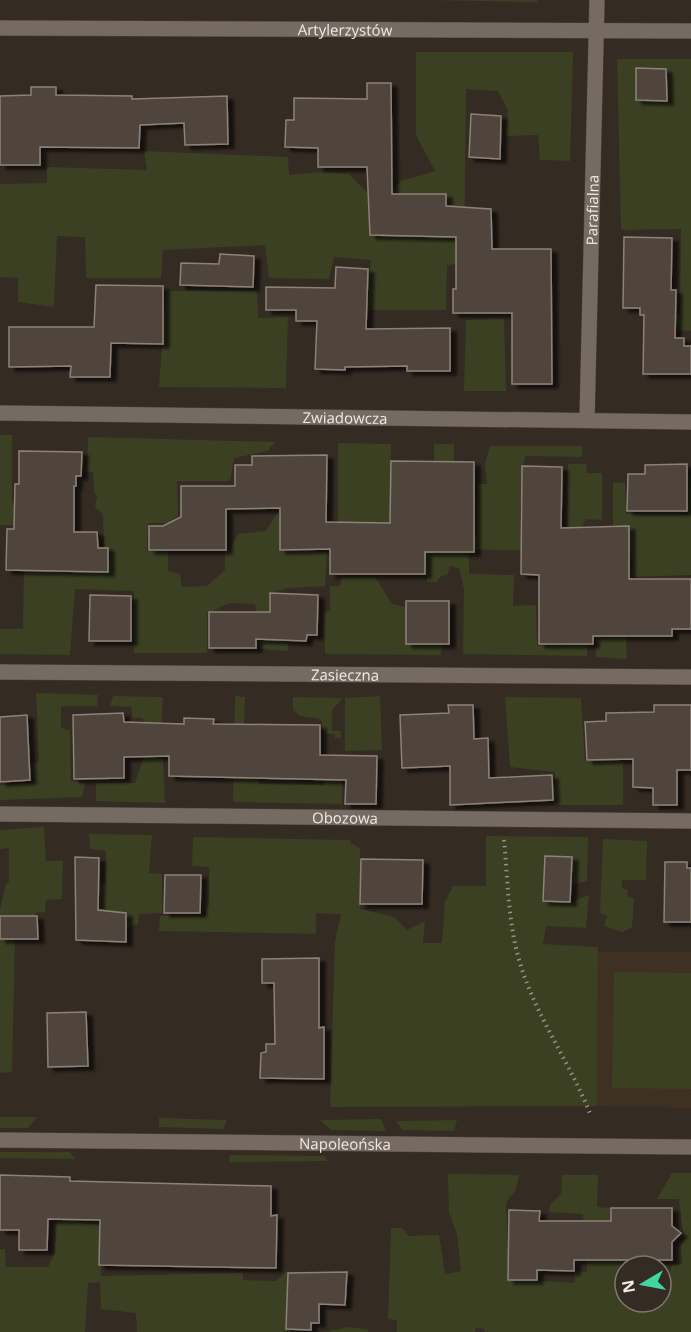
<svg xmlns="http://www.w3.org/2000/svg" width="691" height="1332" viewBox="0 0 691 1332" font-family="'Open Sans',sans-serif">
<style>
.built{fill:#3f3024}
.green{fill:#3b4023}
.building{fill:#4f443c;stroke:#8d8278;stroke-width:1.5;filter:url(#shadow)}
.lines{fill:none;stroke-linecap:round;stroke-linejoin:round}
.street-casing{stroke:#4f4640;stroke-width:16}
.path{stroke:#989089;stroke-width:4;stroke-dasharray:1.5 4.5;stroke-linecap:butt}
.street{stroke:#766b62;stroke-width:15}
.labels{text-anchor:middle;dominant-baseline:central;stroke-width:4.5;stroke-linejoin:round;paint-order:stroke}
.street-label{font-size:15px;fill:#f0e9e4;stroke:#342b23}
</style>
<defs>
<filter id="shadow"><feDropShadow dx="6" dy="4" stdDeviation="1.5" flood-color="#0009"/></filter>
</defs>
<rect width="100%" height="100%" fill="#342b23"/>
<!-- built -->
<path class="built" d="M598,952H691V1108L597,1106Z"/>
<!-- green -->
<path class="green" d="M423,0H537V2Z
M416,52H573L570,161L540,160L538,135L506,136L508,111L498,91L466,89L464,263L447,265L446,310H367L371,260L334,257L329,279L269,278L265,245L163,250L161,278H86L85,237L57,236L54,307L18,302V278L0,277V184L47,183V167L147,170L144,151L288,157L289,175L319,172L349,174L379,205L401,181L435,171L416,135Z
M617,59H691V331L656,328L655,314H680L681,229L621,230Z
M166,291H257L258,318L288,317L286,388L159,387Z
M504,319L506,391H464L466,320Z
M0,435H12V503L23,504L24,525H0Z
M88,437L275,442L268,451L234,458L230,481H177L178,516L169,523H148L147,551L168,552V571L180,574L182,587L207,586L225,570V550H230L238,534L266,531L277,513L288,510L280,527V551L327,552L325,586L288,588L270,593L269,639L288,640V651L260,649V629L255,604L229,603L207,614V653H134V591L75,589L70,655L0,654V629H23L24,571H48L74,557V572H93L108,566L113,549L104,548L103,514L95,507L97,496L94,493L93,472L87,471Z
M338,443L391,444L390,504L402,505L434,495V444H454V495L440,529L338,522Z
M490,446H583L582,457L526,456L522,466L520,521L551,522L548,551L459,549V536L477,535L478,484H487L485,463Z
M568,464H587L586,473H602V520L586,519L581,528L567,527Z
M691,468V575L628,577L633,565L629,553L613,548V482L625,483L626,514L688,515Z
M425,552H469V574L514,575L513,606L536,605L537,646L588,644L587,656L463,654L464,589L459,568L450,566L447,575L441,576L437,582H427Z
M342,577H375L392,604L406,607V644H442L441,655L325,654L324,614L330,610V586H340Z
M596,592L624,598L627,659L596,657Z
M36,693L98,695L97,706H61V728L70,730L71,781L85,783L82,797L0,800V785L34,783L32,764L39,762Z
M113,696L163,697L159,754L163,760L165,803L96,801V783H135L145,754L143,718H133L131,707L110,706Z
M235,696L245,697L244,730L258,768L259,784L324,785V768H342V804L233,802Z
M380,696L382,750L345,751V698Z
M293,697L343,698L332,710V731H341V738H335V734H324L321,719L300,716L293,710Z
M505,697L581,698L585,761H623V805H554L555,772L510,767Z
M44,827L46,861H63L62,899L46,900L45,912L35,913L38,939H15L12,1072L0,1073V909L6,884L9,882V848L0,849V830Z
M89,834L152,835L149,873L162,874V913L139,914L138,924L127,928L126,942L89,904H98V886L106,884V851L90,849Z
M486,836L588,837L587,881L571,885L572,857L545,856L543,901L571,902L589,895L586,928L546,926L543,944L598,947L597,1106L330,1107L335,941L341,914L316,913V934L159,931L160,916H205L209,904V867L192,866L193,837L351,840L350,843L360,848V909L394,917L407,930L425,921L423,943H442L445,902L453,886H486Z
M603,839L647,841L646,880H622V888L628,890L627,896L634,899L632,928L622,932L604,926L607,916L600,913Z
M614,972L691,973V1089L612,1088Z
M0,1117H37L28,1128H0Z
M159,1118L227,1120L223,1129L159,1127Z
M381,1119L386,1131L331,1130L320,1120Z
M457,1120L454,1131L402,1130L396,1121Z
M0,1152H70L75,1159L0,1158Z
M230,1155L325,1156L327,1161L229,1162Z
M672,1173H691V1332H485L484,1329L476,1328L475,1332H397V1320L388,1319L391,1228H402L409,1236L439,1235L445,1274L461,1271L457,1234L449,1213L448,1174L519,1175L516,1189L506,1203L509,1279L575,1283L574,1271L587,1272L583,1214L549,1212L550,1205L561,1194L562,1175H598L597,1207L611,1208L612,1260H641L643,1266H625V1302H661V1273L669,1274L672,1265L682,1264L681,1243L684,1241L679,1199H657Z
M57,1219L100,1225L101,1276L243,1273V1280L276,1281L287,1271V1332H137L136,1313L101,1309L100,1282L88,1283L85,1332H0V1249H5L6,1267H48L55,1253Z
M347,1327L368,1329V1332H326Z"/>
<!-- building -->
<path class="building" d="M636,68L666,69L667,101L636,100Z
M367,83H391L392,194H446V206L491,209L492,249H551L552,384H512V313H453V289H456V237L370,235L367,167H318V148L285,147L286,120H294V98L367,99Z
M31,87H56V95L132,96V99L227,96L228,144L185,145L184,123L140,125L139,148L40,147V165H0V96L31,95Z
M471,114L501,116L500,159L469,157Z
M624,237L672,238L671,290H676L675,338H684V346H691V374H643L644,315H640V308H623Z
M220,254L254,256L253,287L180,285L181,263L219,264Z
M336,267L368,269L366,329L450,328V371H407V366L345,367V370L315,369L317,321H296V310H266V287L335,288Z
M96,285L163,286V344L111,343L110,377H70L71,366L9,367V327H94Z
M19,451L82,452L81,476H76V486H74V532H97L98,548H108V572L6,570L7,529H14L15,484H19Z
M327,455L326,522L390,523L391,461L474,462V552H425V574H330V549L280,550V508L226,509V550H149V526H163L181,517V486H235V465H252V456Z
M687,464V511H627L628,474H645V465Z
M522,466L562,467L561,528L629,526V579H691V629H672V636H593V644H539V575L521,574Z
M270,593L318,595L317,635H307L306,641L256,639V648H209V612H270Z
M90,595L131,596V641H89Z
M406,601H449V644H406Z
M448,705H473L474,739L488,738L489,778L552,775L553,800L450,805V766L402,768L400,715L449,713Z
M654,705H691V770H677V805H653V788L633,787V759L587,760L585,722L606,721V713L654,712Z
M123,713L124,722L184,724V718L214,719L213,724L320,725V755L377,756L376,804H345L346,780L169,776V756L124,757V778L74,779L73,715Z
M27,715L30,780L0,782V717Z
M545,856L572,857L570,902L543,901Z
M75,857L99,858L98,910L126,913V942L76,940Z
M361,859L423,860L422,904H360Z
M665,862H687V868H691V922H664Z
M165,875H201L200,913H164Z
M0,916H37L38,939H0Z
M319,958V1028L324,1027V1079L260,1078L261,1053L266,1052V1044H275L274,983H262V959Z
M86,1012L88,1066L48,1067L47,1013Z
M0,1175L70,1177V1181L271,1186V1216L277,1215L276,1268L99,1265L100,1220L48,1219L47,1250H19V1230H0Z
M611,1208H672V1226L681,1233L672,1242V1260H574V1271L537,1270V1280H508L509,1210L540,1211L539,1221H611Z
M347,1272L345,1305L319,1304V1323H311V1330L286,1329L288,1273Z"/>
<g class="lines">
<defs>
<g id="street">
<path id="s1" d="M0,28L691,31"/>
<path id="s2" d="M0,413L691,422"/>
<path id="s3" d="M587,420L597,0"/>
<path id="s4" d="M0,672L691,677"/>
<path id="s5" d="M0,814L691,821"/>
<path id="s6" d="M0,1140L691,1147"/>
</g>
</defs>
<!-- street casing -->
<use href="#street" class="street-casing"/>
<!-- path -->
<path class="path" d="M504,840C508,881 508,924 520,963C536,1017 571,1064 591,1116"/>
<!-- street -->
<use href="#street" class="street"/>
</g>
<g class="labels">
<!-- street labels -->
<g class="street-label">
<text stroke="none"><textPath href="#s1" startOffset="345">Artylerzystów</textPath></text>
<text stroke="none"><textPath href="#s3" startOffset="210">Parafialna</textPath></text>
<text stroke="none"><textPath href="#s2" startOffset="345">Zwiadowcza</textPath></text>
<text stroke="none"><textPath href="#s4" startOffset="345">Zasieczna</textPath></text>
<text stroke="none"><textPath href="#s5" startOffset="345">Obozowa</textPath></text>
<text stroke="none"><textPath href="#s6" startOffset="345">Napoleońska</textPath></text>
</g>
</g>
<!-- north arrow -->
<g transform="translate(643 1284) rotate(260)"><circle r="28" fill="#342b23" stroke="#7f7770" stroke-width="1.5"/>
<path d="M0-4.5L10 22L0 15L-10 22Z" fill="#44d49f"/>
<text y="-9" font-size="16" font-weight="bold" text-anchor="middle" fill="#f0e9e4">N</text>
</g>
</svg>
